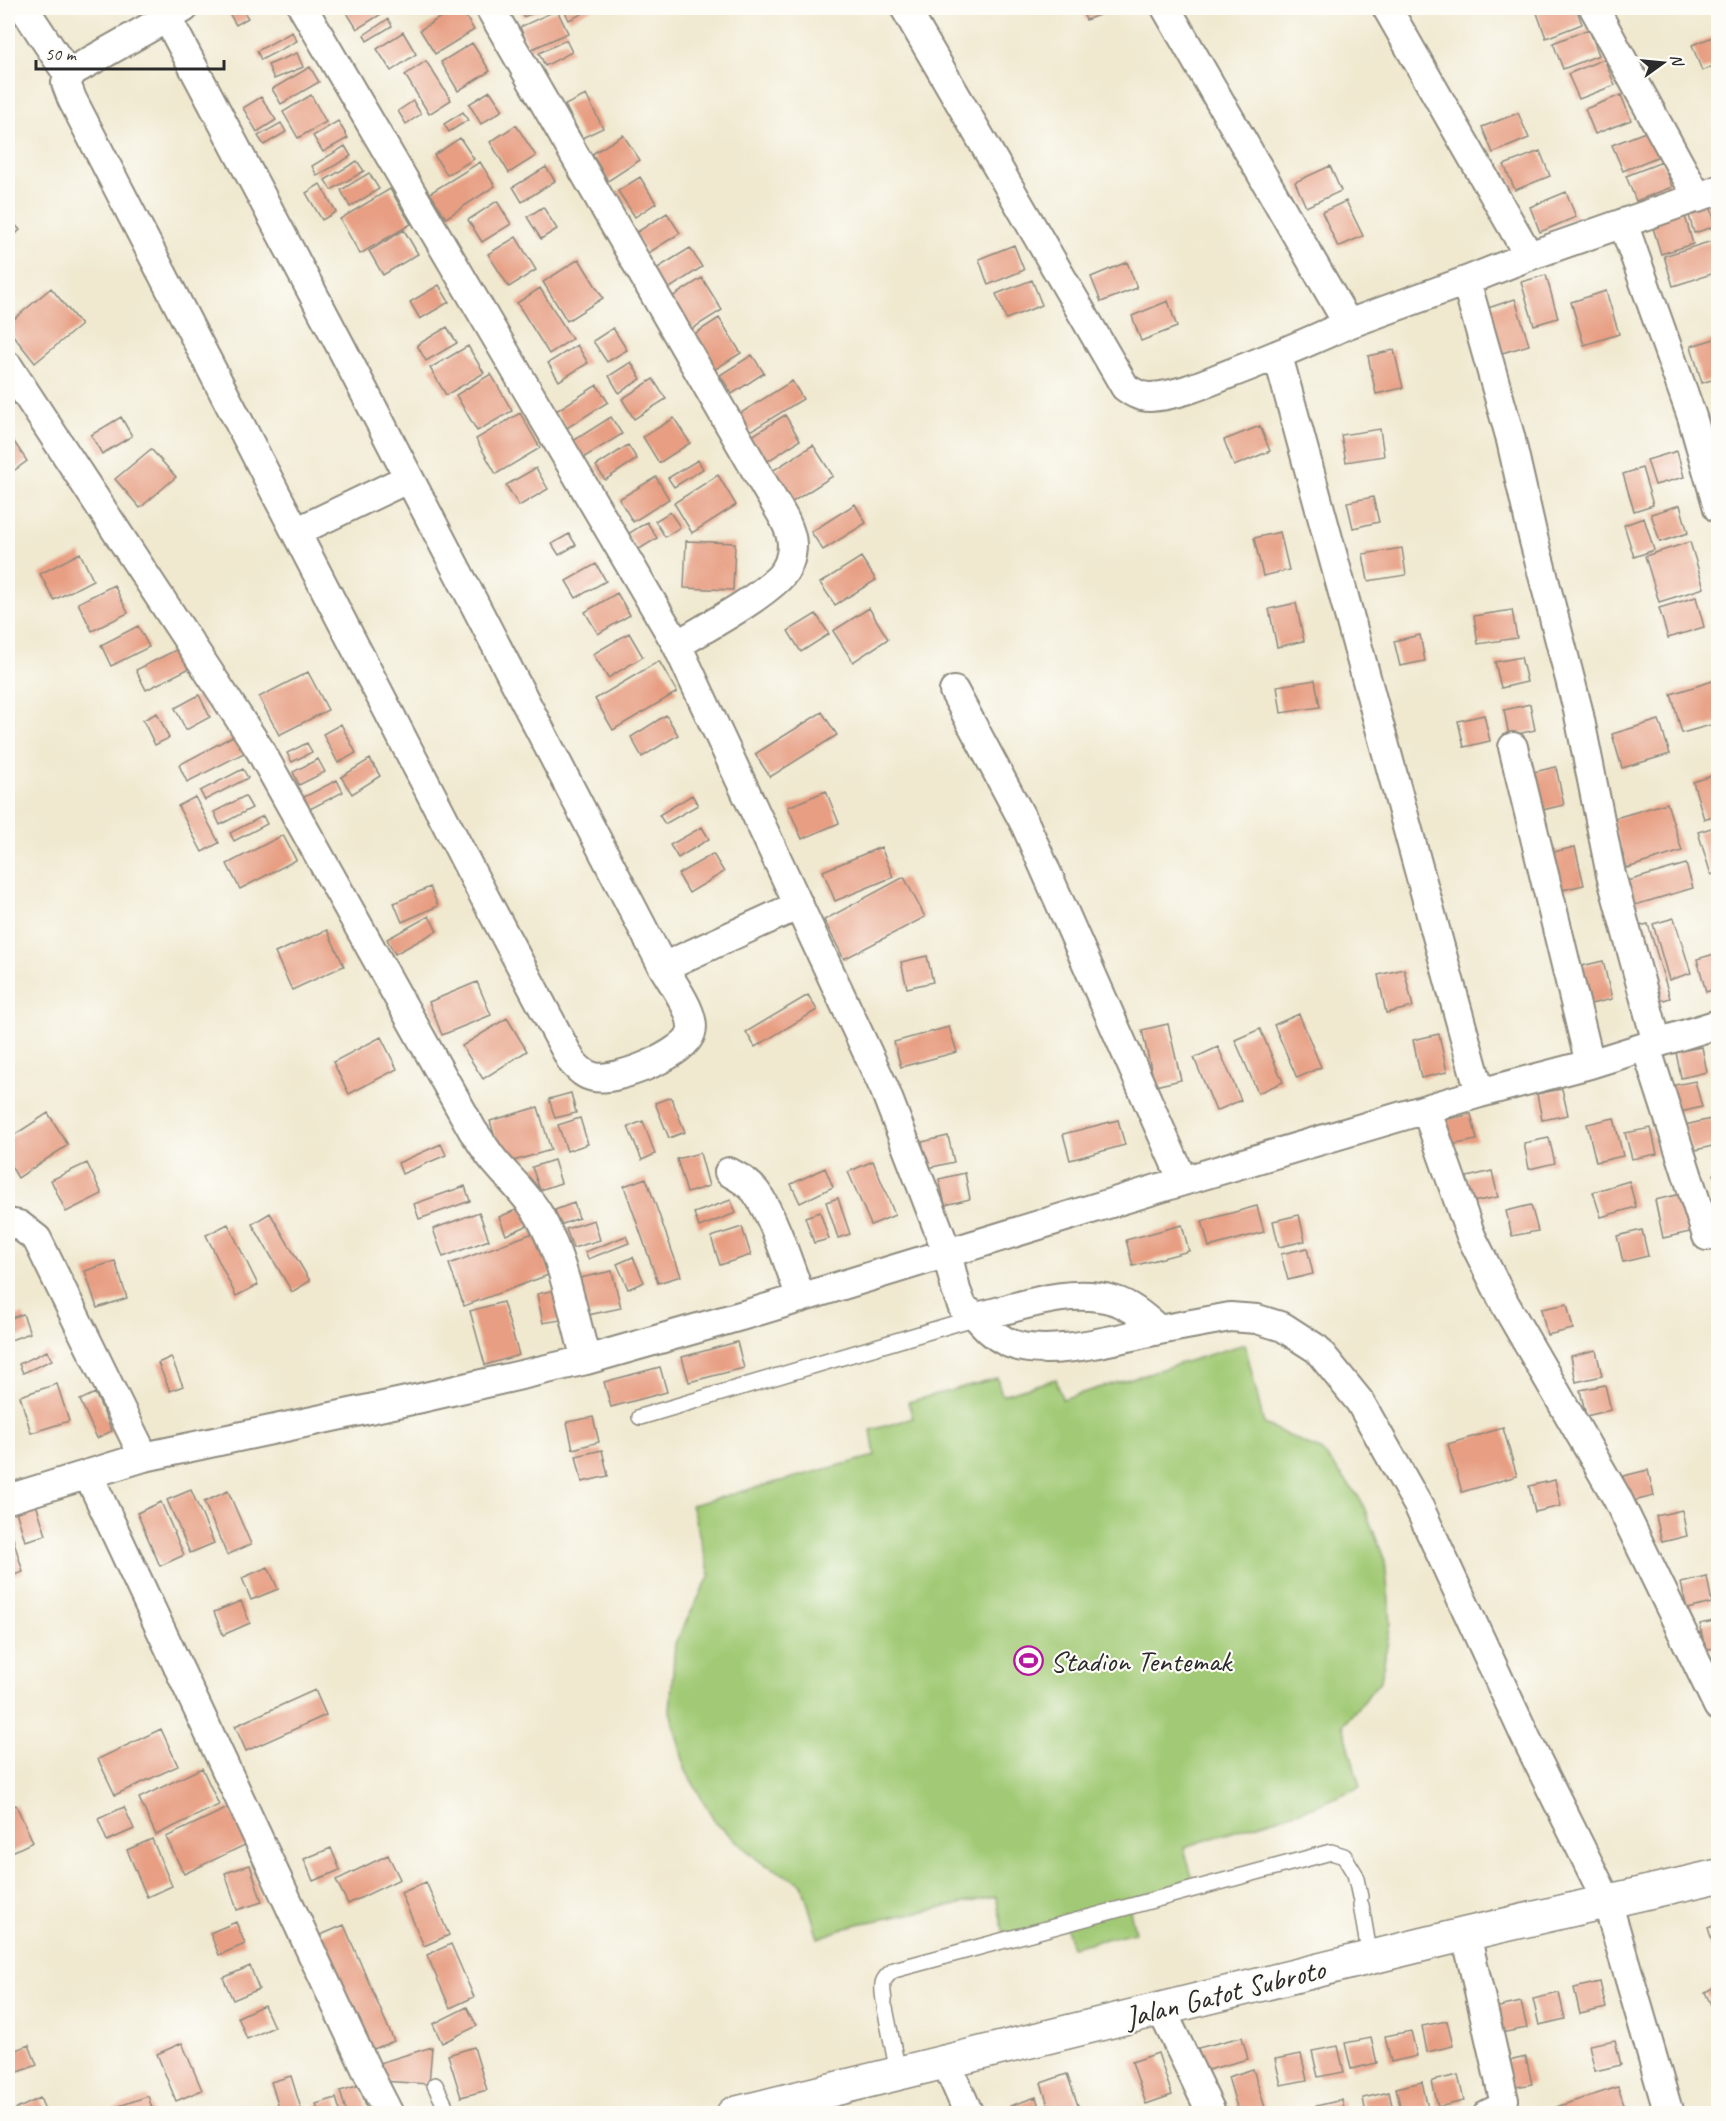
<svg xmlns="http://www.w3.org/2000/svg" width="1726" height="2121" viewBox="0 0 1726 2121" font-family="Caveat,sans-serif">
<style>
.green{fill:#a2ca76;stroke:#667a50;stroke-width:1.5}
.building{fill:#e79e82}
.lines{fill:none;stroke-linecap:round;stroke-linejoin:round}
.service-casing{stroke:#8e8a7e;stroke-width:18}
.minor-casing{stroke:#8e8a7e;stroke-width:32}
.tertiary-casing{stroke:#8e8a7e;stroke-width:36}
.service{stroke:#fff;stroke-width:15}
.minor{stroke:#fff;stroke-width:28}
.tertiary{stroke:#fff;stroke-width:33}
.labels{text-anchor:middle;dominant-baseline:central;stroke-width:4.5;stroke-linejoin:round;paint-order:stroke}
.poi-label{font-size:30px;fill:#2b2b2b;stroke:#fdfcf7;text-anchor:start}
.street-label{font-size:30px;fill:#2b2b2b;stroke:#fdfcf7}
</style>
<rect width="100%" height="100%" fill="#fdfcf7"/>
<filter id="ink" filterUnits="userSpaceOnUse"><feTurbulence type="fractalNoise" baseFrequency=".0167" numOctaves="2"/><feDisplacementMap in="SourceGraphic" scale="12" xChannelSelector="R" yChannelSelector="G"/><feConvolveMatrix kernelMatrix="1 2 1 2 8 2 1 2 1" color-interpolation-filters="sRGB"/></filter>
<filter id="wash" filterUnits="userSpaceOnUse"><feTurbulence type="fractalNoise" baseFrequency=".008" numOctaves="4" result="noise"/><feDisplacementMap in="SourceGraphic" scale="24" xChannelSelector="R" yChannelSelector="G"/><feGaussianBlur stdDeviation="1.35" result="paint"/><feColorMatrix in="noise" values="0 0 0 0 0 0 0 0 0 0 0 0 0 0 0 0 0 1.4 0 .05"/><feComposite in="paint" operator="in"/></filter>
<g filter="url(#wash)">
<rect width="100%" height="100%" fill="#f0e9d0"/>
<!-- green -->
<path class="green" d="M1245,1344L1264,1424L1322,1451L1361,1500L1385,1561L1391,1622L1381,1680L1343,1725L1360,1787L1315,1806L1184,1847L1195,1889L1129,1906L1135,1932L1072,1947L1065,1925L1006,1943L996,1897L858,1924L818,1938L802,1884L759,1861L716,1823L686,1771L670,1711L675,1643L710,1575L691,1505L875,1456L871,1430L913,1418L908,1402L997,1378L1002,1395L1056,1379L1062,1399Z"/>
<g id="blocks">
<!-- building -->
<path class="building" d="M226,8H241L248,18L236,25Z
M344,8H391L357,29Z
M455,8H461L474,30L435,54L420,30Z
M520,8H547L523,17Z
M563,8H594L569,20Z
M1081,8H1116L1086,20Z
M1550,8H1576L1582,24L1546,38L1537,13Z
M557,10L568,33L530,50L520,27Z
M388,19L392,26L367,41L364,35Z
M1589,29L1599,55L1563,69L1553,43Z
M292,32L297,41L261,60L257,51Z
M403,32L416,54L391,71L377,49Z
M1718,35V64L1702,71L1692,45Z
M566,40L572,52L545,66L539,53Z
M472,43L490,71L458,91L441,62Z
M297,53L303,67L274,79L268,65Z
M1604,59L1615,85L1579,99L1568,74Z
M426,61L451,100L429,114L405,75Z
M310,67L319,82L281,104L272,89Z
M490,91L503,110L481,124L469,104Z
M311,95L326,122L298,138L283,112Z
M586,95L603,128L582,138L565,105Z
M1621,95L1631,120L1595,134L1585,109Z
M261,97L276,120L257,132L243,108Z
M413,101L421,114L406,124L398,111Z
M463,112L468,120L449,132L444,124Z
M1518,113L1529,138L1493,153L1482,127Z
M338,121L348,138L323,152L313,136Z
M281,123L286,132L264,145L258,136Z
M516,125L536,156L509,173L490,142Z
M1648,131L1659,156L1623,171L1612,145Z
M623,135L640,160L608,181L592,154Z
M460,138L474,159L447,175L434,155Z
M345,146L351,156L317,176L312,166Z
M1540,151L1550,176L1515,190L1504,165Z
M357,161L364,171L331,190L325,180Z
M480,162L495,186L446,218L430,193Z
M1662,162L1672,187L1636,201L1626,176Z
M1330,166L1341,191L1306,207L1295,182Z
M546,167L555,181L522,202L513,187Z
M369,173L379,189L350,207L341,190Z
M640,177L656,203L635,217L618,191Z
M320,184L336,212L322,220L306,193Z
M390,189L411,224L360,254L340,219Z
M1566,192L1576,217L1540,232L1530,207Z
M1708,198L1716,226L1694,233L1686,205Z
M497,201L511,224L482,242L468,220Z
M1346,201L1363,236L1338,247L1322,212Z
M543,207L557,229L541,239L527,217Z
M1683,209L1693,244L1661,254L1650,218Z
M667,213L680,233L647,254L634,234Z
M10,219L20,230L8,241V222Z
M404,230L418,254L383,275L369,251Z
M516,237L536,270L509,287L488,254Z
M1718,239V272L1673,286L1664,256Z
M1014,245L1024,270L988,285L979,259Z
M690,248L702,267L664,292L651,272Z
M579,259L603,298L567,321L543,282Z
M1127,262L1137,288L1101,302L1091,277Z
M1546,275L1558,318L1534,325L1521,282Z
M702,278L722,310L684,334L664,302Z
M1032,280L1042,305L1006,319L996,294Z
M439,285L449,302L420,319L410,302Z
M51,288L81,325L35,363L8,329V324Z
M540,288L572,339L549,354L517,303Z
M1606,291L1619,334L1584,345L1571,302Z
M1515,299L1529,345L1502,353L1488,308Z
M1168,301L1177,327L1141,341L1132,316Z
M719,318L741,353L706,375L685,340Z
M447,327L457,343L426,361L417,345Z
M613,328L627,350L607,362L593,341Z
M1718,338V378L1702,383L1691,346Z
M577,345L588,363L559,381L548,363Z
M468,346L484,373L446,395L430,368Z
M1394,350L1403,388L1376,394L1368,356Z
M752,355L764,373L732,394L720,375Z
M631,362L641,379L619,393L609,376Z
M491,374L512,411L477,431L456,395Z
M653,379L666,399L634,419L622,399Z
M792,381L803,399L746,434L736,416Z
M597,385L608,402L567,428L556,411Z
M520,413L540,448L496,474L476,439Z
M785,415L800,440L765,463L749,438Z
M121,417L132,436L102,454L91,435Z
M611,417L622,434L583,458L573,441Z
M674,418L690,443L659,463L643,437Z
M1260,426L1270,451L1234,466L1224,440Z
M1380,429L1384,456L1346,462L1341,435Z
M8,433L27,461L8,475Z
M628,445L637,459L605,480L596,466Z
M813,445L833,476L789,504L769,473Z
M151,449L176,477L140,508L115,479Z
M1677,451L1684,477L1655,485L1647,460Z
M698,460L703,469L674,487L668,478Z
M536,468L548,489L519,506L506,485Z
M1642,468L1653,505L1634,511L1623,474Z
M718,475L736,505L692,533L674,503Z
M656,477L669,499L633,522L619,499Z
M1373,497L1379,522L1353,528L1347,502Z
M855,504L866,523L823,550L811,532Z
M1680,505L1688,533L1660,542L1651,514Z
M670,512L680,527L665,537L655,521Z
M1644,518L1654,550L1634,557L1624,525Z
M647,522L657,538L638,550L628,534Z
M1280,532L1289,570L1263,576L1254,538Z
M569,534L576,545L559,555L552,544Z
M686,541L735,543L733,590L684,588Z
M1690,542L1704,588L1659,602L1645,556Z
M1402,548L1406,575L1368,581L1363,554Z
M80,553L93,580L54,600L40,574Z
M861,557L876,580L835,605L820,583Z
M596,564L606,581L576,598L566,581Z
M114,585L128,613L92,631L78,603Z
M617,593L630,615L598,634L585,612Z
M1696,597L1704,627L1668,638L1659,608Z
M1296,603L1304,641L1277,647L1269,609Z
M869,608L888,639L853,662L833,631Z
M1512,610L1517,638L1478,644L1474,616Z
M816,614L829,634L801,652L788,631Z
M138,626L149,647L111,666L101,645Z
M629,633L643,657L608,678L593,654Z
M1420,635L1425,661L1400,666L1394,641Z
M178,649L188,669L146,690L136,670Z
M1521,657L1527,682L1501,688L1495,662Z
M659,661L677,692L613,730L595,699Z
M308,672L328,710L279,735L259,697Z
M1315,680L1320,707L1281,713L1277,686Z
M1716,680L1718,690V723L1682,733L1671,694Z
M199,695L210,717L186,730L175,708Z
M1530,704L1535,730L1509,736L1504,710Z
M822,712L837,735L770,777L755,754Z
M157,713L169,738L155,745L143,720Z
M666,715L678,735L642,757L631,737Z
M1484,715L1490,741L1464,747L1458,721Z
M1659,720L1670,754L1622,768L1612,734Z
M341,724L356,753L338,763L323,734Z
M235,735L244,753L187,782L179,765Z
M307,743L312,752L292,762L287,753Z
M318,759L325,772L299,785L293,772Z
M370,759L380,776L352,794L341,777Z
M1556,767L1564,805L1538,811L1529,773Z
M243,769L248,778L205,800L200,791Z
M1718,774V814L1704,819L1693,782Z
M337,780L343,792L310,809L304,797Z
M826,791L839,823L802,839L788,807Z
M692,795L698,805L665,824L659,815Z
M245,796L252,808L220,825L214,812Z
M195,797L219,843L202,852L178,806Z
M1667,803L1682,851L1627,868L1612,819Z
M263,816L267,824L234,841L230,833Z
M1718,826V872L1711,875L1698,832Z
M702,827L709,839L678,858L670,845Z
M283,835L296,860L240,889L227,864Z
M881,847L893,877L835,901L823,871Z
M1575,847L1584,885L1558,891L1549,853Z
M713,854L724,872L689,893L678,874Z
M1686,864L1693,888L1628,907L1621,883Z
M904,877L925,917L844,959L824,920Z
M430,887L438,906L402,922L394,903Z
M429,916L437,931L395,954L387,939Z
M1674,918L1691,973L1669,980L1653,924Z
M1648,924L1670,998L1651,1004L1628,929Z
M327,930L344,966L292,990L275,953Z
M1718,953V988L1706,992L1697,959Z
M927,956L933,982L907,988L901,962Z
M1603,961L1612,999L1586,1005L1577,967Z
M1404,969L1413,1007L1386,1013L1378,975Z
M477,982L491,1015L442,1035L429,1002Z
M808,995L817,1010L755,1047L746,1032Z
M1299,1014L1321,1067L1297,1078L1274,1025Z
M507,1018L527,1051L483,1079L462,1046Z
M1168,1024L1181,1080L1155,1086L1142,1030Z
M949,1027L957,1052L901,1067L894,1042Z
M1260,1029L1283,1082L1258,1093L1235,1040Z
M1439,1034L1447,1072L1421,1078L1413,1040Z
M381,1037L397,1069L349,1094L333,1062Z
M1218,1047L1241,1100L1216,1111L1194,1058Z
M1702,1047L1707,1072L1681,1078L1676,1052Z
M1695,1081L1702,1107L1676,1113L1670,1086Z
M1562,1089L1568,1115L1542,1120L1537,1094Z
M571,1093L576,1113L555,1118L549,1099Z
M671,1097L685,1132L669,1138L655,1103Z
M538,1107L551,1150L503,1164L490,1121Z
M48,1113L68,1145L18,1178L8,1161V1139Z
M1471,1114L1477,1140L1451,1145L1445,1120Z
M580,1118L588,1144L567,1151L558,1125Z
M1614,1118L1623,1156L1596,1162L1587,1124Z
M1711,1119L1717,1145L1691,1151L1685,1125Z
M1118,1120L1125,1145L1070,1160L1063,1134Z
M643,1121L655,1154L642,1160L628,1127Z
M1651,1128L1657,1154L1632,1159L1625,1133Z
M948,1136L954,1162L928,1168L922,1142Z
M1549,1138L1555,1163L1529,1169L1524,1143Z
M441,1144L446,1155L402,1174L398,1163Z
M700,1153L709,1186L687,1193L677,1159Z
M554,1160L561,1183L540,1190L532,1167Z
M873,1161L895,1215L871,1225L848,1172Z
M87,1163L102,1194L66,1212L51,1180Z
M825,1168L833,1187L800,1203L791,1184Z
M1492,1171L1498,1197L1472,1202L1467,1177Z
M965,1173L970,1199L945,1205L939,1179Z
M1718,1173V1192L1714,1174Z
M646,1178L681,1276L658,1283L624,1186Z
M1629,1181L1636,1207L1601,1217L1593,1192Z
M465,1186L470,1201L419,1219L414,1204Z
M1681,1194L1690,1232L1663,1238L1655,1200Z
M838,1198L850,1234L838,1238L826,1202Z
M731,1200L736,1213L699,1227L694,1213Z
M574,1203L579,1218L560,1225L555,1210Z
M1531,1205L1538,1231L1512,1236L1506,1211Z
M1257,1206L1264,1232L1209,1247L1202,1221Z
M523,1207L531,1224L506,1235L499,1217Z
M479,1212L489,1240L443,1257L433,1229Z
M820,1212L829,1239L814,1243L805,1217Z
M270,1213L310,1281L292,1292L252,1224Z
M1299,1215L1305,1241L1279,1247L1273,1221Z
M594,1220L600,1240L573,1248L566,1229Z
M228,1224L258,1285L236,1296L206,1235Z
M1182,1225L1189,1251L1133,1266L1126,1240Z
M742,1227L751,1255L720,1265L711,1237Z
M1642,1230L1648,1256L1623,1262L1617,1236Z
M536,1232L551,1274L464,1306L449,1264Z
M626,1236L629,1243L588,1259L585,1252Z
M1307,1248L1313,1274L1288,1280L1281,1254Z
M633,1257L644,1282L628,1289L617,1264Z
M115,1261L127,1298L97,1308L85,1271Z
M612,1271L621,1308L588,1315L580,1278Z
M555,1290L561,1320L543,1323L537,1294Z
M503,1302L519,1355L485,1365L470,1311Z
M1567,1304L1573,1329L1547,1335L1541,1309Z
M23,1314L30,1333L8,1341V1319Z
M737,1342L744,1368L689,1382L682,1357Z
M1596,1350L1602,1376L1576,1382L1571,1356Z
M47,1351L52,1360L23,1373L19,1364Z
M171,1357L183,1386L170,1391L158,1363Z
M660,1367L667,1392L611,1407L604,1382Z
M57,1384L69,1421L31,1433L20,1396Z
M1605,1385L1611,1410L1586,1416L1580,1390Z
M95,1393L112,1431L97,1438L80,1400Z
M593,1417L599,1442L573,1449L567,1422Z
M1503,1428L1517,1476L1462,1492L1448,1444Z
M602,1450L608,1476L582,1482L576,1456Z
M1648,1470L1654,1496L1629,1502L1623,1476Z
M1555,1480L1561,1506L1535,1512L1529,1486Z
M191,1490L214,1543L190,1553L167,1500Z
M228,1491L251,1544L227,1555L204,1502Z
M34,1498L46,1535L25,1541L14,1504Z
M161,1502L184,1555L160,1566L137,1513Z
M1682,1510L1687,1536L1662,1542L1656,1516Z
M12,1535L23,1572L8,1577V1536Z
M268,1567L278,1589L251,1600L242,1578Z
M1707,1577L1712,1603L1687,1609L1681,1583Z
M241,1601L250,1623L223,1635L214,1612Z
M1718,1620V1647L1705,1650L1700,1624Z
M1718,1657V1684L1709,1659Z
M315,1690L326,1715L246,1751L235,1726Z
M161,1729L178,1766L115,1795L98,1759Z
M202,1768L219,1805L156,1835L139,1798Z
M16,1805L33,1842L8,1854V1809Z
M124,1807L134,1829L107,1841L98,1819Z
M230,1807L247,1844L184,1874L166,1837Z
M152,1839L172,1886L147,1897L127,1850Z
M331,1848L340,1870L313,1881L304,1859Z
M388,1855L400,1879L348,1904L336,1880Z
M250,1865L262,1902L237,1910L225,1873Z
M426,1882L449,1935L424,1946L401,1893Z
M236,1922L245,1944L219,1955L210,1933Z
M1718,1924V1960L1708,1928Z
M344,1925L394,2041L366,2052L316,1937Z
M451,1944L474,1997L450,2008L427,1955Z
M250,1966L259,1989L233,2000L223,1978Z
M1600,1982L1606,2008L1580,2014L1574,1988Z
M1718,1985V2020L1705,1992Z
M1559,1993L1565,2019L1539,2025L1533,1999Z
M1521,2002L1527,2028L1501,2033L1495,2008Z
M264,2005L274,2027L247,2039L238,2017Z
M467,2007L477,2026L442,2043L433,2024Z
M1447,2021L1453,2046L1427,2052L1422,2026Z
M1411,2031L1417,2056L1391,2062L1385,2036Z
M1242,2037L1248,2059L1204,2071L1198,2048Z
M1371,2038L1377,2063L1351,2069L1345,2043Z
M1615,2040L1621,2065L1595,2071L1589,2045Z
M182,2043L202,2090L176,2101L157,2054Z
M29,2045L37,2065L8,2076V2053Z
M1338,2046L1344,2072L1318,2077L1312,2051Z
M432,2047L429,2084L381,2081L376,2064Z
M474,2047L487,2090L461,2097L448,2055Z
M1158,2053L1172,2095L1146,2104L1132,2062Z
M1301,2054L1307,2080L1281,2085L1275,2059Z
M1526,2057L1532,2084L1506,2089L1500,2063Z
M1253,2069L1267,2114H1239L1228,2077Z
M1067,2074L1081,2114H1051L1041,2083Z
M1458,2075L1464,2101L1438,2107L1432,2081Z
M291,2076L302,2112L281,2114L271,2082Z
M1422,2082L1428,2108L1402,2114L1396,2088Z
M360,2085L368,2114H347L340,2091Z
M1618,2087L1627,2114H1558L1556,2107Z
M1389,2092L1394,2114H1366L1363,2098Z
M148,2096L154,2114H113L111,2109Z
M1036,2097L1041,2114H1012L1010,2106Z
M40,2098L47,2114H8V2113Z
M336,2098L341,2114H319L316,2104Z
M1342,2100L1345,2114H1318L1316,2106Z"/>
</g>
</g>
<g filter="url(#ink)">
<use href="#blocks" fill-opacity="0" stroke="#8e8a7e" stroke-width="1.5"/>
<g class="lines">
<defs>
<path id="service" d="M640,1417L977,1317
M1361,1905L1370,1958
M884,2001C882,1985 880,1980 894,1970L1331,1852L1344,1856L1355,1874L1360,1897
M885,2008L898,2072
M435,2085L449,2114"/>
<path id="minor" d="M24,8L69,76
M162,8L340,345L663,967L799,905
M184,8L73,71L66,83L72,99L476,881L572,1062C579,1069 584,1075 594,1077C615,1082 684,1055 691,1033C697,1015 672,983 663,967
M303,8L677,645L884,1088L947,1252L956,1290L963,1308L977,1317C1020,1307 1069,1287 1113,1300C1131,1305 1145,1318 1159,1330L1230,1317L1257,1319L1283,1327L1317,1349L1360,1402L1419,1507L1526,1738L1607,1901L1669,2114
M490,8L766,488C775,504 791,525 792,544C792,556 788,569 779,578C754,602 708,626 677,645
M905,8L1125,387C1133,393 1140,397 1150,397C1174,396 1199,386 1221,377C1264,361 1306,343 1348,324L1166,8
M1387,8L1529,256
M1594,8L1698,198
M1623,223L1692,417L1718,508
M1466,281L1510,436L1533,537L1578,710L1611,875L1657,1043
M1348,324L1466,281L1529,256L1718,190
M1278,356L1480,1093
M8,366L260,750L473,1131C480,1140 485,1149 492,1158C507,1177 526,1193 539,1215C563,1256 573,1313 586,1360
M296,532L409,478
M954,691L1026,826L1183,1181
M1513,747L1590,1064
M1646,1047L1707,1236
M1426,1109L1471,1236L1505,1304L1617,1498L1718,1706
M729,1172C740,1178 749,1183 756,1192C774,1217 790,1268 801,1298
M8,1223L19,1225L37,1239L144,1457
M977,1317C985,1326 993,1335 1005,1341C1041,1361 1119,1338 1159,1330
M88,1474L367,2071L389,2114
M8,1499L144,1457L421,1398L586,1360L751,1313L1183,1181L1480,1093L1590,1064L1718,1024
M1466,1934L1504,2100L1501,2108L1488,2114
M1161,2009L1212,2114
M945,2060L969,2114"/>
<path id="tertiary" d="M733,2114L1466,1934L1718,1876"/>
</defs>
<!-- service casing -->
<use href="#service" class="service-casing"/>
<!-- minor casing -->
<use href="#minor" class="minor-casing"/>
<!-- tertiary casing -->
<use href="#tertiary" class="tertiary-casing"/>
<!-- service -->
<use href="#service" class="service"/>
<!-- minor -->
<use href="#minor" class="minor"/>
<!-- tertiary -->
<use href="#tertiary" class="tertiary"/>
</g>
</g>
<!-- icons -->
<defs>
<symbol id="stadium-ring" viewBox="-11 -11 22 22"><circle r="9.5" fill="#fdfcf7" stroke="#b5179e" stroke-width="1.5"/><path d="M0-5a6.5 5 0 1 0 0 10a6.5 5 0 1 0 0-10ZM-3.5-1.8h7v3.6h-7Z" fill="#b5179e"/></symbol>
</defs>
<g fill-rule="evenodd">
<use href="#stadium-ring" x="1012" y="1644" width="33" height="33"/>
</g>
<g class="labels">
<!-- poi labels -->
<g class="poi-label">
<text x="1050" y="1661">Stadion Tentemak</text>
</g>
<!-- street labels -->
<g class="street-label">
<text transform="translate(1225 1993) rotate(-14)">Jalan Gatot Subroto</text>
</g>
</g>
<!-- margin -->
<rect width="1726" height="2121" fill="none" stroke="#fdfcf7" stroke-width="30"/>
<!-- north arrow -->
<g transform="translate(1663 63) rotate(75)" stroke="#fdfcf7" stroke-width="4.5" paint-order="stroke">
<path d="M0-4.5L10 22L0 15L-10 22Z" fill="#2b2b2b"/>
<text y="-9" font-size="16" font-weight="bold" text-anchor="middle" fill="#2b2b2b">N</text>
</g>
<!-- scale -->
<path d="M36 60v9h188v-9" fill="none" stroke="#2b2b2b" stroke-width="3"/>
<text x="45" y="60" font-size="18" fill="#2b2b2b" stroke="#fdfcf7" stroke-width="4.5" paint-order="stroke">50 m</text>
</svg>
